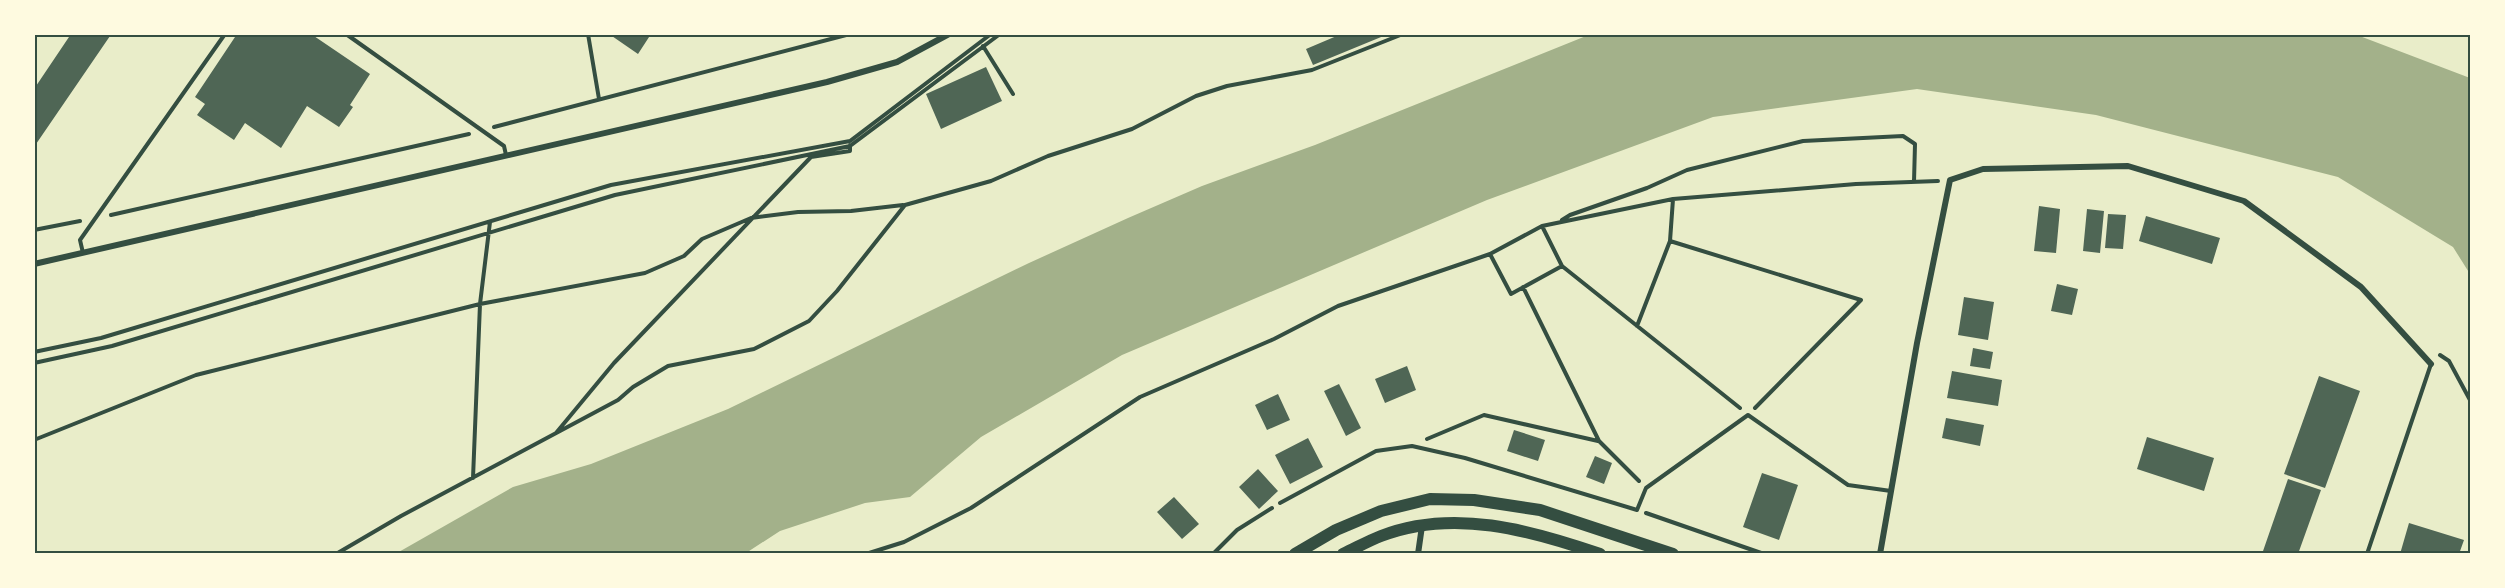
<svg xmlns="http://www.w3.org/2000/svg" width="2505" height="588" viewBox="0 0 2505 588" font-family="'Sofia Sans Condensed',sans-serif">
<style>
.water{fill:#a3b18a}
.building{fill:#4f6655}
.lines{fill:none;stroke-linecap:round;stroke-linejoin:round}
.path{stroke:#344e41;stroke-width:4}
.service{stroke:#344e41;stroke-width:4}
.minor{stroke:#344e41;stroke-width:6}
.primary{stroke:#344e41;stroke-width:12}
.neatline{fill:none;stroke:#344e41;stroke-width:2}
</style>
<rect width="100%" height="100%" fill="#e9edc9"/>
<!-- water -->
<path class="water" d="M1591,34L2357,35L2470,78V274L2453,247L2338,177L2096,115L1917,89L1713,117L1487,200L1122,355L981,437L910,497L865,503L780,531L746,553H397L513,487L591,464L728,409L1029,263L1128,218L1202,186L1315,145Z"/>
<!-- building -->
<path class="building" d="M71,34L110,36L34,147V89Z
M237,34H311L370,74L350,105L353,107L339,127L307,106L281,148L245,123L234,140L197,115L205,104L195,97Z
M609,34H651L638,54Z
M1339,35H1386L1313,65L1306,49Z
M986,67L1002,101L941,129L926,94Z
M2039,206L2060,209L2056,253L2034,251Z
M2087,209L2104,211L2100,253L2083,251Z
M2108,214L2126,215L2123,249L2105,248Z
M2146,216L2220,238L2212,264L2139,241Z
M2057,284L2078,289L2072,315L2051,311Z
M1964,297L1994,302L1988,340L1958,335Z
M1973,348L1993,352L1990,369L1970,366Z
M1407,366L1416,390L1385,403L1375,379Z
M1952,371L2002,380L1998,406L1947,398Z
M2319,376L2360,391L2325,488L2284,474Z
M1339,384L1361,428L1346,436L1324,391Z
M1278,394L1290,420L1267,430L1255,405Z
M1946,418L1984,425L1980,446L1942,438Z
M1514,430L1545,440L1538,461L1507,451Z
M2147,437L2214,458L2204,491L2137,469Z
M1308,438L1323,467L1290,484L1275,455Z
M1595,456L1612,463L1604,484L1586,477Z
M1258,469L1278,491L1259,509L1239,487Z
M1762,473L1798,485L1779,540L1743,527Z
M2288,479L2321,490L2298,554H2262Z
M1174,497L1199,524L1182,539L1157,512Z
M2409,523L2464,540L2459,554H2400Z"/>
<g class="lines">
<!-- path -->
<path class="path" d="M588,34L599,99
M1298,34H1300
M983,46L1013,94
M494,127L850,34
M111,215L469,134
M1562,220L1570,215L1647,188L1687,170L1803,141L1903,136L1915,144L1914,182
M34,230L80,221
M1670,241L1861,300L1755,408
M1490,254L1511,294L1562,266L1542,226
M1562,266L1740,408
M1523,287L1599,441L1639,481
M1637,326L1670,241L1673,199
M34,352L101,338L611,185L850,141L991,34
M2440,355L2449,361L2470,400
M34,363L112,346L615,195L850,146L1000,34
M556,433L614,363L811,157L850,151V145
M1427,439L1484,415L1598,441
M34,440L196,375L480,304L645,273L684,256L702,239L751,218L798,212L851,211L903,205
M473,478L480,304L490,222
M1646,513L1764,554
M336,554L401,516L618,400L633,387L668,366L754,349L809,321L837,291L905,205L991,181L1048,156L1132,129L1196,96L1227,86L1312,70L1403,34
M866,554L904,542L971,508L1140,397L1274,339L1338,306L1490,254L1542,226L1673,199L1856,184L1938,181
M1213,554L1237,530L1272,508"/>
<!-- service -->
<path class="service" d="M346,34L504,146L506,155
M83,253L80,240L225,34
M1280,503L1376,451L1412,446L1465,458L1637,510L1646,488L1748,415L1848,485L1891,491
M2367,554L2431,364"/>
<!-- minor -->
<path class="minor" d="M34,264L827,82L897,62L949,34
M1418,554L1422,526
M1880,554L1917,343L1950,180L1983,169L2128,166L2244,201L2361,287L2431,364"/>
<!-- primary -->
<path class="primary" d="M1295,554L1336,530L1381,511L1430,499L1474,500L1540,510L1673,554
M1343,554C1356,548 1368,541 1381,536C1453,508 1530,530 1600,554"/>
</g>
<!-- border -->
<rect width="2505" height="588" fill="none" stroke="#fefae0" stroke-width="72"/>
<rect x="36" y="36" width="2433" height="516" class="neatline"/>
</svg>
